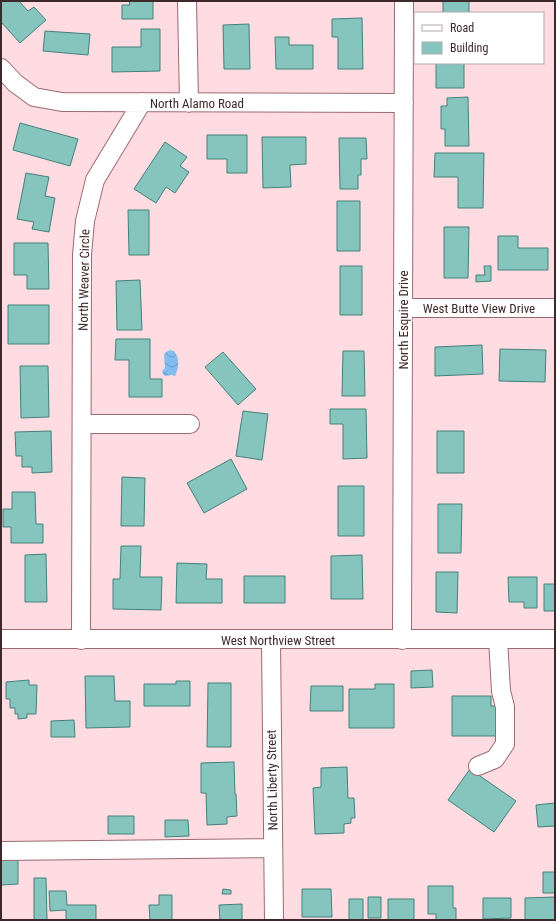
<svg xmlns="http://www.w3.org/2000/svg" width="556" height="921" viewBox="0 0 556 921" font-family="'Roboto Condensed',sans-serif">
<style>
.water{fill:url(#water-waves)}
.building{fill:#86c4be;stroke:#43807b}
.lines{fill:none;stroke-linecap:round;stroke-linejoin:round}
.minor-casing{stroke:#9c6a73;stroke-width:20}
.minor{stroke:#fff;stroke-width:18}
.labels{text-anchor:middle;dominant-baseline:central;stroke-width:3;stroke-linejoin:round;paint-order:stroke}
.street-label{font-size:13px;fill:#3d282c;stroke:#fff}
</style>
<defs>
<pattern id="water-waves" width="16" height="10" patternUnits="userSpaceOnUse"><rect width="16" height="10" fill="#83bcf1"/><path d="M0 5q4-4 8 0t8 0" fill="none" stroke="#6c99c3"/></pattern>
</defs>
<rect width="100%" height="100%" fill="#ffdce1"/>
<!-- water -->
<path class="water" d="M170,350L174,351C180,358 179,368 175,376L172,375L165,376L163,374L162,371L165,368L164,355L166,352Z"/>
<!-- building -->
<path class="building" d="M1,1H19L28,11L34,7L46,20L20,43L1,22Z
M129,1H153V19H122V5H130Z
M443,1H469V13H443Z
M362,18L363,69H338V37H332V19Z
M249,24L250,69H224L223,25Z
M141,29H160V71L112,72V47H141Z
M45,31L90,34L88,55L43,51Z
M275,37H289V45H313V69H276Z
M436,63H464V88H436Z
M468,97L469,146H445V129H441V106H447V98Z
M20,123L78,139L70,166L13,150Z
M207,135H247V173H227V159H207Z
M262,137H306V164L290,165L291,187L263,188Z
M339,138H366L367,159H361V175H358V189H340Z
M165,142L187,157L180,166L189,172L175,193L166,187L156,203L134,189Z
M435,153H484L483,208H458V177H434Z
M26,173L49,177L45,196L55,198L49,232L32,229L34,222L17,219Z
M337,201H360V251H337Z
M128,210H149V255H129Z
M444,227H469L468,278H444Z
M498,236H518V248H548V270H498Z
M14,243H48L49,289H27V275H14Z
M340,266H362V315H340Z
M484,266H491V281L476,282V275H485Z
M140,280L142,330H117L116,281Z
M8,305H49V344H8Z
M116,339H150V379H162V397H129V360H115Z
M482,345L483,374L435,376V347Z
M500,349L546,350L545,382L499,381Z
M343,351H364L365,396H342Z
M223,352L256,389L238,405L205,367Z
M20,366H48L49,417L21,418Z
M330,409H366L367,458L343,459V424H330Z
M243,411L268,414L262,460L236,456Z
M51,431L52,472L32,473V467H22V456H16L15,432Z
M437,431H464V473H437Z
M231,459L247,489L204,513L187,483Z
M122,477L145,478L144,526H121Z
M338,486H364V536H338Z
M12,492H35L36,524H43V543H11V527H3V509H12Z
M438,504H462L461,553H438Z
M121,546H141L140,577H162L161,610L113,609V579H120Z
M46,554L47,602H25V555Z
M362,555L363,599H331V556Z
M177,563L207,564L206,579H222V603H176Z
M436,572H458L457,613L436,612Z
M244,576H285V603H244Z
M508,577H537V608H524V602H509Z
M544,584H555V611H544Z
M432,670L433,687L411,688V671Z
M85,676H114L115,701H130V727L86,728Z
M29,680V685H37L36,714H27V718L18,719V714H15V708H10V699H6V682Z
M176,681H190V706H144V684H176Z
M208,683H231V747H207Z
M375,684H394V728H349V689H375Z
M311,686H343V711H310Z
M452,696H491V706H503L502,736H452Z
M74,720L75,737H51V721Z
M234,762L235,794H236L237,816L227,817V824L207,825L206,793H201V763Z
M347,767L348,798H354L355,818H351V823L344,824V833L315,834L313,788L321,787V768Z
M470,769L516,801L494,832L448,800Z
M555,803V826L538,827L536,805Z
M108,816H134V834H108Z
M165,820H188L189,836L165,837Z
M18,858V884L1,885V859Z
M543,872H555V893H543Z
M34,878H46L47,920H34Z
M428,886H453V908H456V920H436V914H428Z
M223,889L231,890V894H222Z
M302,889H331L332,917H302Z
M49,891H66L67,905H96V920H66V910L50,911Z
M159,895H172V920H150L149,905H159Z
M368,897H381V918H368Z
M555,897V920H525V898Z
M483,898H511V918L483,919Z
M349,899H363V920H349Z
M388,899H414V920H388Z
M242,904V920H220L219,905Z"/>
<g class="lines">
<defs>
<path id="minor" d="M187,1L189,103
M1,68L15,83L34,97L62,102L404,103
M403,308H555
M82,424H190
M1,639H555
M81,640L82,255L85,221L95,180L142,102
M271,640L274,920
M402,640L404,1
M478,766L495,759L505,744V707L501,691L498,639
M1,851L273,848"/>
</defs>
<!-- minor casing -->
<use href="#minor" class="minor-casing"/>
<!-- minor -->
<use href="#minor" class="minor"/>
</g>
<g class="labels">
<!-- street labels -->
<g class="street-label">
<text x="197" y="103">North Alamo Road</text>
<text transform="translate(84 280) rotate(-89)">North Weaver Circle</text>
<text x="479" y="308">West Butte View Drive</text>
<text transform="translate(403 320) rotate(-90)">North Esquire Drive</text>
<text x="278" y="640">West Northview Street</text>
<text transform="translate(272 780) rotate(-91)">North Liberty Street</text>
</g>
</g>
<!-- border -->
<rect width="556" height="921" fill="none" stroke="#3d282c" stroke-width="4"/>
<!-- legend -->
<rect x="414" y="12" width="130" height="52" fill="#ffffff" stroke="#b1a9ab"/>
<rect x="422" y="25" width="20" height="6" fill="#ffffff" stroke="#b1a9ab"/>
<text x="450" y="32" font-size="12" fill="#3d282c">Road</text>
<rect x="422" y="42" width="20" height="12" fill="#86c4be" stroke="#b1a9ab"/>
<text x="450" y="52" font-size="12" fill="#3d282c">Building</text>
</svg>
